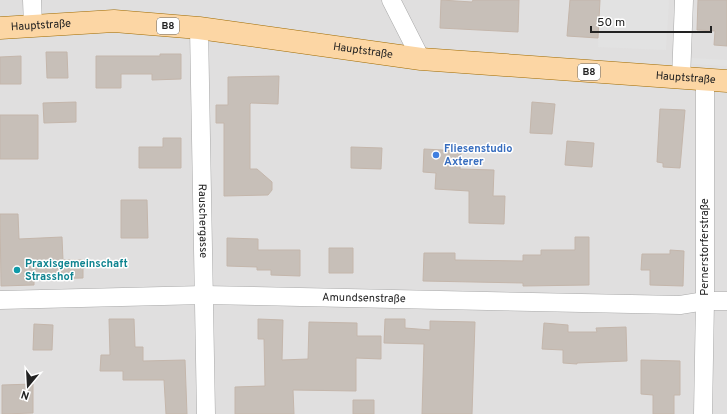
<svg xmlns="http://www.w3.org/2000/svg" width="727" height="414" viewBox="0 0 727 414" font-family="Overpass,sans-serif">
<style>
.residential{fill:#e0dfdf}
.parking{fill:#e2e2e2}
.building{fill:#c7bfb8;stroke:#c4b6ab}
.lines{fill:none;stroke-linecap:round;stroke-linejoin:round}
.street-casing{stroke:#a9a9a9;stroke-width:19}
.primary-casing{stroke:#a06b00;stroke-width:23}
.street{stroke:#fff;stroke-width:18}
.primary{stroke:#fcd6a4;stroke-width:22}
.shop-dot{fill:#3f7fe0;stroke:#fff;stroke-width:1.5}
.culture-dot{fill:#0f9aa8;stroke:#fff;stroke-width:1.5}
.labels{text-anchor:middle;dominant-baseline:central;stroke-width:3;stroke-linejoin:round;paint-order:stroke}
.shield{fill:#fff;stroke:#646464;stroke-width:1}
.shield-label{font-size:10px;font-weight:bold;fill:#222}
.street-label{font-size:11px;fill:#222;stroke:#fff}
.shop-label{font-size:11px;font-weight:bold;fill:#366cbe;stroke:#fff;text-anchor:start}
.culture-label{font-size:11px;font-weight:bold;fill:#0d838f;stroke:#fff;text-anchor:start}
</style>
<rect width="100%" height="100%" fill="#f2efe9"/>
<!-- residential -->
<path class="residential" d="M0,0H727V414H0Z"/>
<!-- parking -->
<path class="parking" d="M600,0H669L666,50L598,47Z
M691,58L727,60V66L691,64Z"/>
<!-- building -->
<path class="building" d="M441,0L472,2L473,0H519L518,32L440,28Z
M570,0H600L598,38L567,36Z
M698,0H727V46L714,45L715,31L697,30Z
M46,52H67L68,78H47Z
M160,54H181V79L152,80V74H121V88H96V56H160Z
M21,56V84H0V57Z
M279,76L278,104L251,103L250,104V169H257L272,182V190L268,195L224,196V123H216V105H228V77Z
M76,102V122L44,123L43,103Z
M532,102L555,104L552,134L530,133Z
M660,109L685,110L680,168L663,167V163L657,162Z
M0,115H38V159H0Z
M163,138H181V168H139V147H163Z
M567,141L594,143L592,167L565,165Z
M351,147L382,148L381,169L351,168Z
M424,149L461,151L460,169L494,170L493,196H505L504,224L469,223V191L435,189L436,173L423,172Z
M121,200H147L148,238H121Z
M0,214H18L19,239L62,237L63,260H83V278L34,279V285L1,286Z
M575,237H589V285L523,286V283L423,281L424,253H455V260L523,261V255H541V250H575Z
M227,238L258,239V250H300V276L271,275V270H257V267L227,266Z
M329,248H353V273H329Z
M670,250L684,251L683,286L650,285V270H641L642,254H670Z
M109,319H134L135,347H143V361L185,360L187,414H166L164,380H123V371H100L101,355H110Z
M258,319L283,320L282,360L308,359L309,322L357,323V336H381V359L356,358V391L293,390L294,414H235V387L265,386L264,339H258Z
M385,319H405V328L430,330V321L475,322L472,414H422L424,344L384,343Z
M544,323L568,325V332H597L596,328L626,327L627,361L577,363V364L563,363V350L542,349Z
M34,324L53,325L52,350H33Z
M641,360L680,361V395H674V414H653V395L641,394Z
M33,384V413L2,414V385Z
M353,400H374V414H353Z"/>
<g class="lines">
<defs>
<g id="street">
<path d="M32,0L33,26"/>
<path d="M391,0L421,59"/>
<path id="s1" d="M199,28L206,414"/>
<path d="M681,79L684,0"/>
<path id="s2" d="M0,300L204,295L680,305L705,301H727"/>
<path d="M703,414L705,301V80"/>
</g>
<g id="primary">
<path id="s3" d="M0,28L114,21L199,28L421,59L727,81"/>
</g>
</defs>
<!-- street casing -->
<use href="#street" class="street-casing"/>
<!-- primary casing -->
<use href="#primary" class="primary-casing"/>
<!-- street -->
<use href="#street" class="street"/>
<!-- primary -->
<use href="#primary" class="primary"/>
</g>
<!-- markers -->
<circle class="shop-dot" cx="436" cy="155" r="4"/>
<circle class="culture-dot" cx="17" cy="270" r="4"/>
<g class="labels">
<!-- shield labels -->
<g class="shield">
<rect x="157" y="18" width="22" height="16" rx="3"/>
<rect x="578" y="64" width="22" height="16" rx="3"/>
</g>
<g class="shield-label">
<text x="168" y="26">B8</text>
<text x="589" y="72">B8</text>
</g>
<!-- street labels -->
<g class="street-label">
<text stroke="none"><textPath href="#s3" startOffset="41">Hauptstraße</textPath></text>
<text stroke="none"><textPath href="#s3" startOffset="365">Hauptstraße</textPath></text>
<text stroke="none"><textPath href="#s3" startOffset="689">Hauptstraße</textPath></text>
<text stroke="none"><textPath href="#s1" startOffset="193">Rauschergasse</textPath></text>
<text transform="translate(705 247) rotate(-90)">Pernerstorferstraße</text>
<text stroke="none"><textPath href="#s2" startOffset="364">Amundsenstraße</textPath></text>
</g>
<!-- shop labels -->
<g class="shop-label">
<text x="444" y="149">Fliesenstudio<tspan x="444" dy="13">Axterer</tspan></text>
</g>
<!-- culture labels -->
<g class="culture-label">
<text x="25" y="264">Praxisgemeinschaft<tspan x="25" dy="13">Strasshof</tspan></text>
</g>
</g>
<!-- north arrow -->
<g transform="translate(28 386) rotate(198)" stroke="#ffffff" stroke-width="3" paint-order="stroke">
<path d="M0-3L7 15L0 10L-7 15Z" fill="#222222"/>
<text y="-6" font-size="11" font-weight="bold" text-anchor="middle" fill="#222222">N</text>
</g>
<!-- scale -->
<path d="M591 26v6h120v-6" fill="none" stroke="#222222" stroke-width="2"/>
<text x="597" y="26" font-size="12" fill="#222222" stroke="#ffffff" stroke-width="3" paint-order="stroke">50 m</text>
</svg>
